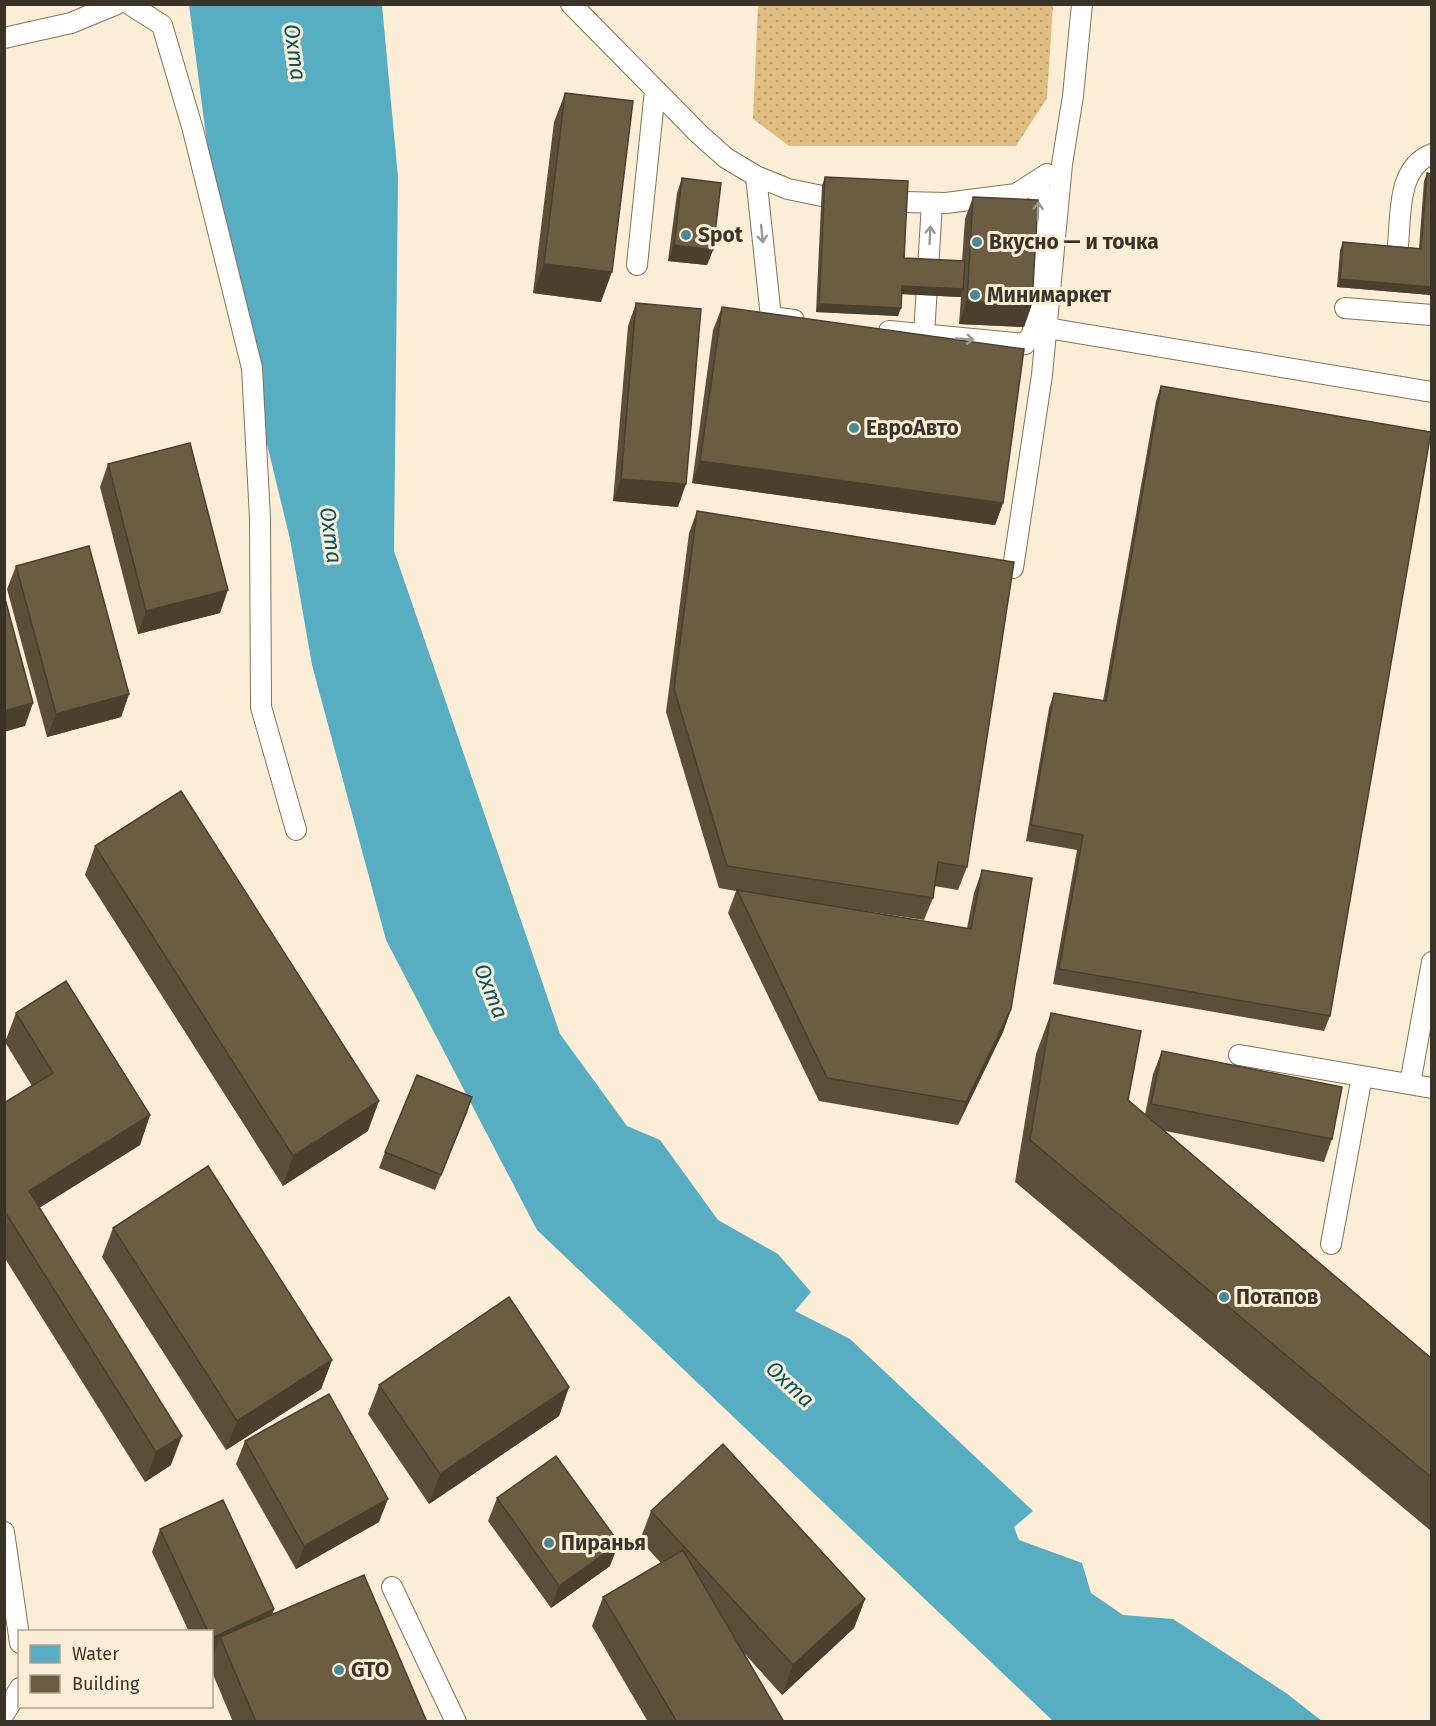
<svg xmlns="http://www.w3.org/2000/svg" width="1436" height="1726" viewBox="0 0 1436 1726" font-family="'Fira Sans',sans-serif">
<style>
.grass{fill:url(#grass-dots)}
.water{fill:#57adc1}
.lines{fill:none;stroke-linecap:round;stroke-linejoin:round}
.lane-casing{stroke:#827358;stroke-width:22}
.lane{stroke:#fff;stroke-width:20}
.wall{fill:#5c4f39}
.shaded-wall{fill:#4b402e}
.building{fill:#6b5c42;stroke:#4b402e;stroke-width:1.5}
.oneway{stroke:#9c9994}
.poi-dot{fill:#468999;stroke:#fceed6;stroke-width:2}
.labels{text-anchor:middle;dominant-baseline:central;stroke-width:6;stroke-linejoin:round;paint-order:stroke}
.poi-label{font-size:21px;font-weight:bold;fill:#3a3328;stroke:#fceed6;text-anchor:start}
.water-label{font-size:22px;font-style:italic;fill:#055462;stroke:#fceed6}
</style>
<defs>
<pattern id="grass-dots" width="8" height="8" patternUnits="userSpaceOnUse" patternTransform="scale(1.5)"><rect width="8" height="8" fill="#e0be81"/><path d="M2 2h.1M6 6h.1" fill="none" stroke="#b79b6a" stroke-width="1.8" stroke-linecap="round"/></pattern>
</defs>
<rect width="100%" height="100%" fill="#fceed6"/>
<!-- grass -->
<path class="grass" d="M758,5H1053L1047,98L1016,146H789L753,119Z"/>
<!-- water -->
<path class="water" d="M189,5H382L398,177L394,551L560,1034L627,1126L660,1140L718,1220L778,1254L811,1292L795,1311L850,1339L1033,1511L1014,1527L1019,1540L1082,1563L1091,1593L1123,1615L1173,1619L1286,1693L1322,1721H1053L537,1230L386,940L312,665L290,539L222,259Z"/>
<g class="lines">
<defs>
<path id="lane" d="M129,4L162,25L193,130L252,368L260,518L261,707L296,830
M571,4L700,135L726,158L756,176L788,189L822,196
M4,38L71,23L117,4
M756,176L771,317L794,320
M904,202L946,203L1016,194L1047,174
M1398,245C1401,215 1397,167 1432,154
M637,265L655,90
M1345,308L1432,315
M1047,328L1432,392
M889,331L1025,344L1033,333L1040,179
M924,335L932,203
M1013,568L1042,375L1062,164L1073,96L1082,4
M1239,1055L1432,1088
M1410,1084L1432,962
M1331,1244L1362,1076
M4,1532L20,1643
M392,1587L456,1722
M4,1714L20,1688"/>
</defs>
<!-- lane casing -->
<use href="#lane" class="lane-casing"/>
<!-- lane -->
<use href="#lane" class="lane"/>
</g>
<!-- wall -->
<path class="wall" d="M565,93L601,302L533,293L554,122Z
M1427,173L1431,174V295L1337,287L1340,250L1343,242L1419,248L1424,181Z
M825,177L904,258L962,261L965,219L973,197L1032,304L1024,327L959,324L961,297H960L902,294L898,316L816,312L822,185Z
M682,178L713,250L707,265L668,261L677,193Z
M636,303L678,507L613,501L628,326Z
M722,307L1003,503L995,525L692,483L713,330Z
M1161,386L1330,1016L1324,1031L1053,984L1077,850L1026,841L1049,708L1054,693L1103,701L1156,401Z
M108,464L220,613L138,634L100,487Z
M697,511L967,867L958,890L934,886L933,898L924,920L839,907L967,928L974,893L982,870L1011,1009L1003,1032L958,1125L819,1101L728,913L736,891L719,888L666,712L689,533Z
M16,566L129,694L121,717L47,737L7,589Z
M95,846L368,1131L283,1186L85,875Z
M16,1013L150,1115L140,1145L39,1208L171,1465L145,1482L4,1257V1103L32,1086L5,1042Z
M1051,1013L1128,1100L1145,1115L1153,1074L1162,1051L1332,1139L1324,1162L1165,1131L1431,1358V1531L1015,1182L1036,1054Z
M472,1097L435,1190L379,1168L385,1152Z
M113,1228L332,1360L321,1389L226,1450L102,1257Z
M379,1385L569,1387L559,1416L429,1504L368,1414Z
M245,1441L379,1522L296,1569L236,1464Z
M497,1498L610,1566L551,1608L488,1521Z
M651,1511L865,1599L854,1628L782,1695L744,1653L784,1722H648L592,1626L603,1597L661,1563L640,1540Z
M160,1529L274,1609L272,1615L427,1722H233L212,1672V1660L213,1656L212,1657V1632H189L152,1552Z"/>
<!-- shaded-wall -->
<path class="shaded-wall" d="M674,245L713,250L707,265L668,261Z
M544,264L612,272L601,302L533,293Z
M1340,279L1431,287V295L1337,287Z
M902,286L963,289L960,297L899,294Z
M967,301L1032,304L1024,327L959,324Z
M819,304L901,308L898,316L816,312Z
M700,461L1003,503L995,525L692,483Z
M621,479L686,484L678,507L613,501Z
M228,590L220,613L138,634L146,611Z
M129,694L121,717L47,737L56,714Z
M33,703L25,726L4,732V711Z
M1011,1009L1003,1032L958,1125L966,1102Z
M472,1097L467,1113L435,1190L441,1175Z
M379,1101L368,1131L283,1186L293,1156Z
M150,1115L140,1145L18,1221L29,1191Z
M332,1360L321,1389L226,1450L237,1421Z
M569,1387L559,1416L429,1504L440,1474Z
M182,1436L171,1465L145,1482L156,1452Z
M388,1499L379,1522L296,1569L304,1546Z
M619,1543L610,1566L551,1608L559,1586Z
M865,1599L854,1628L782,1695L793,1665Z
M274,1609L265,1632L220,1637L213,1656L212,1657V1638Z"/>
<!-- building -->
<path class="building" d="M565,93L633,101L612,272L544,264Z
M1427,173L1431,174V287L1340,279L1343,242L1421,249Z
M825,177L908,181L904,258L965,261L963,289L902,286L901,308L819,304Z
M682,178L721,183L713,250L674,245Z
M973,197L1038,200L1032,304L967,301Z
M636,303L701,309L686,484L621,479Z
M722,307L1024,349L1003,503L700,461Z
M1161,386L1431,432L1330,1016L1059,969L1083,835L1031,825L1054,693L1106,701Z
M190,443L228,590L146,611L108,464Z
M697,511L1014,562L967,867L938,862L933,898L727,866L674,689Z
M89,546L129,694L56,714L16,566Z
M4,595L33,703L4,711Z
M181,791L379,1101L293,1156L95,846Z
M982,870L1032,878L1011,1009L966,1102L827,1078L737,890L971,929Z
M66,981L150,1115L29,1191L182,1436L156,1452L4,1210V1103L53,1073L16,1013Z
M1051,1013L1141,1031L1128,1100L1431,1358V1477L1030,1140Z
M1162,1051L1342,1087L1332,1139L1151,1104Z
M417,1075L472,1097L441,1175L385,1152Z
M208,1166L332,1360L237,1421L113,1228Z
M509,1297L569,1387L440,1474L379,1385Z
M329,1394L388,1499L304,1546L245,1441Z
M723,1444L865,1599L793,1665L651,1511Z
M556,1456L619,1543L559,1586L497,1498Z
M223,1500L274,1609L212,1638V1632H208L160,1529Z
M683,1550L784,1722H677L603,1597Z
M364,1575L427,1722H256L220,1637Z"/>
<!-- one-way arrows -->
<defs><path id="oneway-shaft" d="M-6 0H5M1.5-3L5.5 0L1.5 3" fill="none" stroke-width="1.6" stroke-linecap="round" stroke-linejoin="round" transform="scale(1.5)"/></defs>
<g class="oneway">
<use href="#oneway-shaft" transform="translate(1038 211) rotate(-87)"/>
<use href="#oneway-shaft" transform="translate(762 234) rotate(84)"/>
<use href="#oneway-shaft" transform="translate(930 235) rotate(-87)"/>
<use href="#oneway-shaft" transform="translate(965 339) rotate(4)"/>
</g>
<!-- markers -->
<g class="poi-dot">
<circle cx="686" cy="235" r="6"/>
<circle cx="977" cy="242" r="6"/>
<circle cx="975" cy="295" r="6"/>
<circle cx="854" cy="428" r="6"/>
<circle cx="1224" cy="1297" r="6"/>
<circle cx="549" cy="1543" r="6"/>
<circle cx="339" cy="1670" r="6"/>
</g>
<g class="labels">
<!-- poi labels -->
<g class="poi-label">
<text x="698" y="235">Spot</text>
<text x="989" y="242">Вкусно — и точка</text>
<text x="987" y="295">Минимаркет</text>
<text x="866" y="428">ЕвроАвто</text>
<text x="1236" y="1297">Потапов</text>
<text x="561" y="1543">Пиранья</text>
<text x="351" y="1670">GTO</text>
</g>
<!-- water labels -->
<g class="water-label">
<text transform="translate(295 52) rotate(82)">Охта</text>
<text transform="translate(331 535) rotate(82)">Охта</text>
<text transform="translate(491 991) rotate(68)">Охта</text>
<text transform="translate(790 1384) rotate(43)">Охта</text>
</g>
</g>
<!-- border -->
<rect width="1436" height="1726" fill="none" stroke="#3a3328" stroke-width="12"/>
<!-- legend -->
<rect x="18" y="1630" width="195" height="78" fill="#fceed6" stroke="#aea390" stroke-width="1.5"/>
<rect x="30" y="1645" width="30" height="18" fill="#57adc1" stroke="#aea390" stroke-width="1.5"/>
<text x="72" y="1660" font-size="18" fill="#3a3328">Water</text>
<rect x="30" y="1675" width="30" height="18" fill="#6b5c42" stroke="#aea390" stroke-width="1.5"/>
<text x="72" y="1690" font-size="18" fill="#3a3328">Building</text>
</svg>
